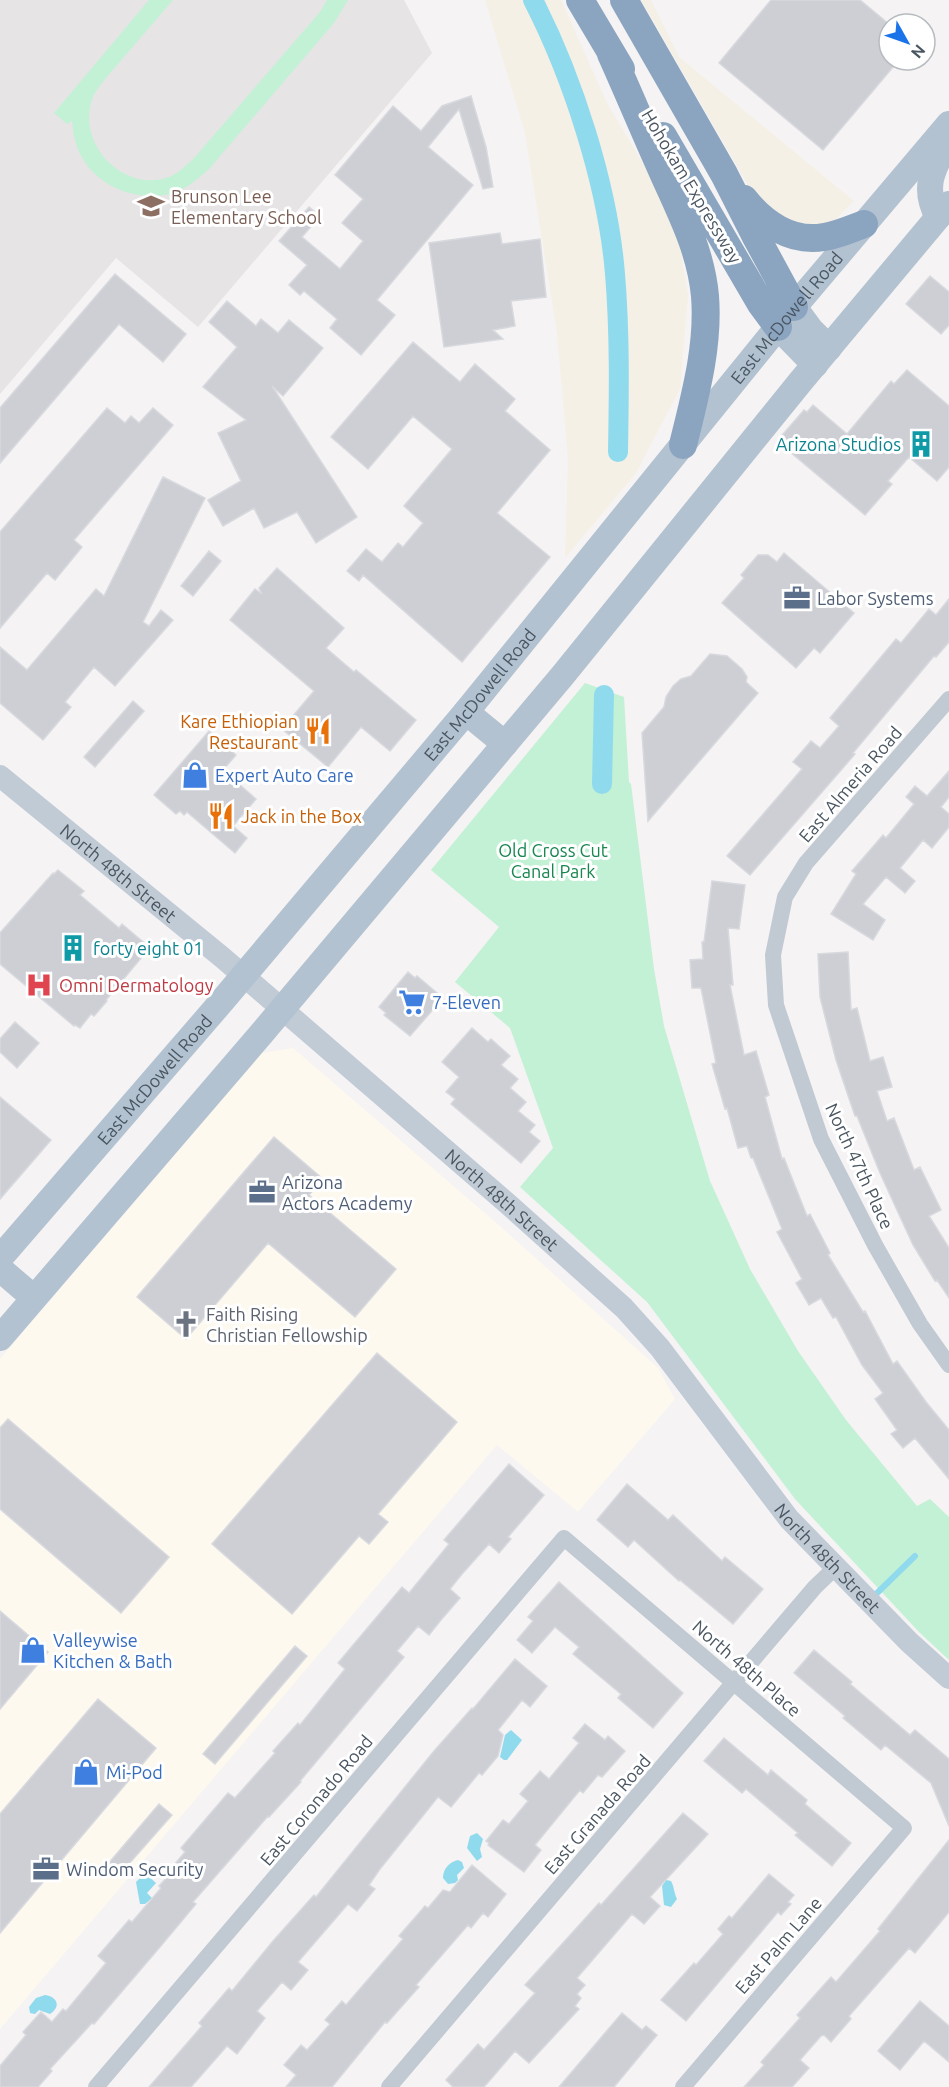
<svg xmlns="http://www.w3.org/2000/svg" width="949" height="2087" viewBox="0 0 949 2087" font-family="Ubuntu,sans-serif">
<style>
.commercial{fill:#fdf9ef}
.education{fill:#e6e4e5}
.green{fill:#c3f1d5}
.sand{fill:#f5f0e5}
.water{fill:#90daee}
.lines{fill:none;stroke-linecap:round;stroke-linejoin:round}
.stream{stroke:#90daee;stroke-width:6}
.canal{stroke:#90daee;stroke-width:20}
.building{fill:#cdcfd5;stroke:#d7d9de;stroke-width:1.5}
.street{stroke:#c1cad2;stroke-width:16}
.secondary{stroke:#c1cbd6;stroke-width:22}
.primary{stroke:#b3c2d1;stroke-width:26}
.highway{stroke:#8ba5c1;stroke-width:28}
.labels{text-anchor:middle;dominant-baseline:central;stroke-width:6;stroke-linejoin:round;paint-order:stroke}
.street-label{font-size:18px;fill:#4a5661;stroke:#fff}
.education-label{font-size:18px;fill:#785e54;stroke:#fff;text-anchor:start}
.culture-label{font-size:18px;fill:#0d838f;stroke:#fff;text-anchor:end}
.service-label{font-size:18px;fill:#4e5e75;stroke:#fff;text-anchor:start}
.food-label{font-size:18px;fill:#c56008;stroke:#fff;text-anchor:end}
.shop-label{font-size:18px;fill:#366cbe;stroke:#fff;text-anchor:start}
.park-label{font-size:18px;fill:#17864f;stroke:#fff}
.health-label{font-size:18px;fill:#be3a42;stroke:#fff;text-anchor:start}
.worship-label{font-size:18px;fill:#5b616d;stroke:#fff;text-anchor:start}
</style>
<rect width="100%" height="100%" fill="#f5f3f3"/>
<!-- commercial -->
<path class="commercial" d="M293,1048L500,1226L658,1368L675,1399L578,1512L497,1445L0,2029V1359L262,1053Z"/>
<!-- education -->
<path class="education" d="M0,0H404L432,53L198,327L116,258L0,394Z"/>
<!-- green -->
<path class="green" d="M149,0H173L105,79C100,86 93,93 91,103C79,147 125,193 169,177C179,173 188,164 195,157L320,12L327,0H348L334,23L209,169C198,179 185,190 170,194C130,203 85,181 75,140C73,134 73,127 72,121L67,124L54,113Z
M585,683L624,697L629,782L631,784L654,969L664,1026L710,1181L750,1269L798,1351L846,1420L917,1506L930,1499L949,1517V1660L919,1632L795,1499L647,1302L520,1187L553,1148L510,1028L455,982L499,927L431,870Z"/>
<!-- sand -->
<path class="sand" d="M485,0H561L607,103L675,218L688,295L680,389L636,473L565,558L568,459L557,333L525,133Z
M641,0H651L679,57L854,201L832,223L807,231L765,208L748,185Z"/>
<!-- water -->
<path class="water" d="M511,1730L522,1740L507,1760H504L500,1757L505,1735Z
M477,1833L483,1839L480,1849L482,1857L477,1861L467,1848L470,1836Z
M458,1860L462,1862L464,1868L457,1875L458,1880L455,1883L448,1884L443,1878C443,1869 449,1862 458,1860Z
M145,1873L156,1883L147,1893L152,1898L145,1904H140L136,1882Z
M666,1880L671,1881C674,1886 674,1893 677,1899L671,1907L664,1905L662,1886Z
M45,1995C58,1997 61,2007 50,2014L39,2010L35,2014L30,2013L29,2007L36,1998Z"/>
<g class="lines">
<!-- stream -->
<path class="stream" d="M872,1598L915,1556"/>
<!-- canal -->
<path class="canal" d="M533,0C573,78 608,186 615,274C620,333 619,393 618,452
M602,784L604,695"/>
</g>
<!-- building -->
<path class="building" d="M771,0H860L889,24V60H899L823,150L719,63Z
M471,96L486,147L493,187L483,189L459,109L428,147L473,185L377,300L395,315L361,355L330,328L337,319L304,291L300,295L289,285L307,265L279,241L309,207L320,216L302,237L340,269L363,241L342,223L363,199L335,175L393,106L421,131L442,106Z
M500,233L502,244L540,239L546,297L511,301L515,326L493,330L503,339L444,347L429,243Z
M115,274L186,334L163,362L119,324L0,463V408Z
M930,276L949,292V325L941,334L906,304Z
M227,301L256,326L261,319L278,333L289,320L323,348L283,396L272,386L357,517L316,543L297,512L264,528L254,508L223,526L208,500L241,481L218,433L246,420L203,387L237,347L209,322Z
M413,342L460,382L475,364L515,399L505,411L550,450L497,513L550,557L462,662L363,575L359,581L347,571L366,549L382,562L398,543L403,547L423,523L404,506L452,449L413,416L368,469L331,437Z
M907,370L949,406V467L937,481L909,457L888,481L892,484L865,515L777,441L804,410L807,412L813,405L847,434L891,381L894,384Z
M107,408L125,423L131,416L139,423L153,408L173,425L74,540L82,547L55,580L47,573L0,628V532Z
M163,477L205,498L143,622L149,626L161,610L173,620L115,686L94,667L65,702L71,707L43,740L0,703V647L27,670L96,589L104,596Z
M209,551L221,561L193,596L181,586Z
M784,553L854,613L820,653L814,648L796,668L722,603L744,578L741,575L758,555H768L777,562Z
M277,568L344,628L326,648L354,672L356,670L416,720L390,751L361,727L328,767L282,729L314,691L230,620L255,589L262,594L259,588Z
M949,599V642L936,657L934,656L853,753L855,754L750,875L727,856L802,769L793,762L811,741L820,748L839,726L830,718L896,639L901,643L929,609L936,615Z
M710,654L727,656L742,669L747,677L746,682L758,693L648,821L642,733L664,707L666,697L673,686L681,679L691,676Z
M133,701L144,711L95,767L84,757Z
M209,731L236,755L223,770L256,799L233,826L247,838L235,853L187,812L184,815L180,811L176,814L154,795Z
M949,771V797L941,807L949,814V827L932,848L923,840L900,868L915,881L905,893L886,877L863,904L885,920L873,940L831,914L856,874L852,871L883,835L886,838L914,804L906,797L915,786L927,796Z
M58,870L84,891L80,895L119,928L122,924L148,946L145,950L147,951L106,1000L107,1001L94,1016L91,1014L80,1028L75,1025L74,1026L0,964V933L53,873L54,874Z
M712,881L745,885L739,929L728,928L733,985H730L744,1055L756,1051L769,1095L765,1097L782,1159L784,1158L807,1216L810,1214L830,1253L828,1255L863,1312L865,1311L893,1364L897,1361L926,1402L949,1430V1479L915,1438L903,1448L891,1434L897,1430L875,1399L883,1393L862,1365L836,1317L833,1318L821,1298L809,1305L796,1283L802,1279L777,1232L782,1229L753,1158H751L747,1146L738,1148L727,1108L725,1109L712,1064L716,1063L701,988H692L690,960L703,959L702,942H704Z
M848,952L851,1010L857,1008L870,1061L883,1057L892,1087L877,1091L887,1121L894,1118L914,1170L920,1167L941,1210L929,1216L949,1248V1298L937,1280L935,1281L913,1245L880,1173L857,1116H855L836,1060L820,997L818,954Z
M408,972L415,978L417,976L443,998L410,1036L384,1015L386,1013L379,1007Z
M15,1022L39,1043L17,1068L0,1052V1039Z
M472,1028L488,1042L491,1039L510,1056L501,1065L518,1079L510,1088L526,1102L518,1111L535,1125L529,1132L540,1141L521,1163L451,1104L455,1099L446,1092L459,1077L442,1062Z
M0,1097L51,1140L0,1199Z
M274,1137L323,1179L309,1195L396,1269L355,1317L268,1243L186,1339L137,1297Z
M377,1353L457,1422L378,1514L388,1522L369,1544L359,1536L292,1614L212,1544Z
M8,1419L169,1557L121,1613L0,1509V1428Z
M509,1464L544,1495L508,1537L511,1539L499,1553L489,1544L462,1574L450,1589L460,1598L441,1620L429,1635L418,1626L397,1651L404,1657L300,1781L301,1782L269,1817L268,1816L193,1902L196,1904L160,1947L94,2024L92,2023L50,2069L52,2071L38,2087H0V2066L26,2035L23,2032L41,2012L52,2022L63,2009L66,2011L106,1963L98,1956L129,1920L132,1922L161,1888L159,1886L171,1873L168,1872L185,1852L181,1848L228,1793L235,1798L275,1753L273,1751L298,1723L300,1725L345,1669L338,1663L402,1587L409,1593L449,1544L444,1540Z
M627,1484L668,1520L673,1515L722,1561L725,1557L763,1589L733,1624L680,1580L679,1581L634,1540L628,1547L597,1520Z
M559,1582L683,1693L653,1728L618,1698L621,1694L573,1654L579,1647L555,1627L532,1653L517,1640L533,1621L528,1617Z
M0,1611L48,1652L0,1709Z
M295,1646L307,1656L215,1764L203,1754Z
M814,1650L852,1682L850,1684L910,1735L915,1730L949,1759V1826L931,1783L885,1745L881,1750L843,1718L845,1716L794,1673Z
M515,1659L547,1686L530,1707L522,1700L498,1730L503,1735L498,1756L482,1775L479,1773L451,1807L438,1797L380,1869L369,1885L375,1889L357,1911L348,1904L298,1962L308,1970L291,1990L282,1982L257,2011L265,2018L237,2054L227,2046L191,2087H149L202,2026L199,2023L229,1988L232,1991L273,1941L314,1895L316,1897L434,1751L472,1708L473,1709Z
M98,1699L156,1748L0,1933V1814Z
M585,1724L605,1740L608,1736L625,1751L602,1777L598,1775L583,1793L580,1790L535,1845L541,1850L524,1872L488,1845L489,1843L486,1841L503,1820L509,1824L528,1801L520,1794L540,1771L549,1779L579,1743L573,1738Z
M724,1738L768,1775L771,1770L807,1800L805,1804L851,1843L832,1866L795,1835L798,1833L746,1789L742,1793L704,1761Z
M159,1804L172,1815L120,1874L108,1864Z
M683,1813L708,1834L650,1897L660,1906L644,1924L632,1914L577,1978L585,1985L577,1994L581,1998L575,2006L579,2009L529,2063L515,2051L484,2087H453L446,2080L478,2044L484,2050L535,1993L525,1985L599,1903L601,1905Z
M949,1840V1912L915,1953L909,1948L849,2016L851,2019L831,2042L824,2035L821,2036L800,2060L809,2068L792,2087H744L764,2065L761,2062L800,2018L797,2015L831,1977L836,1982L880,1931L878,1929Z
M472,1865L506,1894L488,1917L483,1913L471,1928L468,1925L416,1985L419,1987L387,2023L385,2022L332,2087H286L296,2075L284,2065L301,2045L307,2050L330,2024L325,2020L342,2001L346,2005L403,1939L399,1936L425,1906L428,1908L443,1890L450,1892Z
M769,1874L794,1895L788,1902L791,1904L781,1915L778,1912L686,2021L661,2000L694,1963L696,1965L723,1934L718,1929L729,1916L732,1918Z
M920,2001L949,2026V2062L924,2041L900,2070L878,2051Z
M622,2013L642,2030L646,2026L657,2035L614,2087H559Z"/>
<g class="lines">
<!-- street -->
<path class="street" d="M949,699L806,863L785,897L773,955L776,1005L821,1139L875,1245L920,1324L949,1365
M96,2087L564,1538L904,1828L683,2087
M389,2087L815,1587L835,1568"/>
<!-- secondary -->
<path class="secondary" id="s1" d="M0,776L223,958L508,1204L624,1308L660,1348L789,1519L909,1642L949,1678"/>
<!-- primary -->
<g class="primary">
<path d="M938,217C921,187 934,167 949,139"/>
<path d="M794,307L811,330L829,348"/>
<path d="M778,327L815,365"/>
<path d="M466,712L505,744"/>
<path id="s2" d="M0,1258L223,1000L466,712L794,307L949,124"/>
<path d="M0,1269L34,1298"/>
<path d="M0,1338L262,1033L563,675L801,381L949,204"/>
</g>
<!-- highway -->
<path class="highway" d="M580,0L621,69
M624,0L724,174L755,235L794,307
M611,54C629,94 646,135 664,175C682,215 701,252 705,296C709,346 695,396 683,445
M663,136L761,304L778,327
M744,199C763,223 791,243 824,237C837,235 851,229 864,224"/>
</g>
<!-- icons -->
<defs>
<symbol id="school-bare" viewBox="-9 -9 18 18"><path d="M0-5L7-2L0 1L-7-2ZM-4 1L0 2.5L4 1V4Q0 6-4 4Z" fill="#8d6e63" stroke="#fff" stroke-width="2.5" paint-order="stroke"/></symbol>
<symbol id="building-bare" viewBox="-9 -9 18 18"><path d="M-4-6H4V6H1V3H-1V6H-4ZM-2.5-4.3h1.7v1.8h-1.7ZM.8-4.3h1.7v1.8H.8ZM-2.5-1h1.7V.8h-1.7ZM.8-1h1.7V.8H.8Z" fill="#0f9aa8" stroke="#fff" stroke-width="2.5" paint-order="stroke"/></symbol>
<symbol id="office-bare" viewBox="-9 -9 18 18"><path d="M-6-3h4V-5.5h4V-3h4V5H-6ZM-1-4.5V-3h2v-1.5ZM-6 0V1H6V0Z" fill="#5c6f8a" stroke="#fff" stroke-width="2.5" paint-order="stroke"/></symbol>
<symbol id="restaurant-bare" viewBox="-9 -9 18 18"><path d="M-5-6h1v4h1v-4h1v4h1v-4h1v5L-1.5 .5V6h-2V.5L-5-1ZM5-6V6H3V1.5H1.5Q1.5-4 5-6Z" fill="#e8710a" stroke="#fff" stroke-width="2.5" paint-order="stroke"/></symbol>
<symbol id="shop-bare" viewBox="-9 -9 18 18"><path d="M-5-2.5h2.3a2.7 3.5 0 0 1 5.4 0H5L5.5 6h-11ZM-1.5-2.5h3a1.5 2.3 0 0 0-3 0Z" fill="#3f7fe0" stroke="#fff" stroke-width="2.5" paint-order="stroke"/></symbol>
<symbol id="hospital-bare" viewBox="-9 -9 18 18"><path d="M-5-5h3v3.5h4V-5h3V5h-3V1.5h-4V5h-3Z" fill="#e0444e" stroke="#fff" stroke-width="2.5" paint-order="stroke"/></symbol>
<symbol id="supermarket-bare" viewBox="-9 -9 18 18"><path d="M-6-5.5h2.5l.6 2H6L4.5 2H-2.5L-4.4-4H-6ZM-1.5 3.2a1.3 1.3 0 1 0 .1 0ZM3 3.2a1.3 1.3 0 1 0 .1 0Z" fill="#3f7fe0" stroke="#fff" stroke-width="2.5" paint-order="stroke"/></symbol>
<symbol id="church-bare" viewBox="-9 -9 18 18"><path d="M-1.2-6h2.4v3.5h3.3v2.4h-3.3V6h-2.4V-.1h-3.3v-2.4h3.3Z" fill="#6b7280" stroke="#fff" stroke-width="2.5" paint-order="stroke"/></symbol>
</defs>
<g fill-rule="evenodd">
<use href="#school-bare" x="132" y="187" width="38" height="38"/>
<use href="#building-bare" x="902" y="425" width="38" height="38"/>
<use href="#office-bare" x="778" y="579" width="38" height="38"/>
<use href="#restaurant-bare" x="299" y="712" width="38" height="38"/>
<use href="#shop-bare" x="176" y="756" width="38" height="38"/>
<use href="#restaurant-bare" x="202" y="797" width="38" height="38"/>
<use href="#building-bare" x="54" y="929" width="38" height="38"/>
<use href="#hospital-bare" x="20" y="966" width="38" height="38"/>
<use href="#supermarket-bare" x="393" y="983" width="38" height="38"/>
<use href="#office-bare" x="243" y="1173" width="38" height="38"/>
<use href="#church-bare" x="167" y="1305" width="38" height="38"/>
<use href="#shop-bare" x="14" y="1631" width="38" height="38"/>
<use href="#shop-bare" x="67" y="1753" width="38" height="38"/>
<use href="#office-bare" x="27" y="1850" width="38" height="38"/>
</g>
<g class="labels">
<!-- street labels -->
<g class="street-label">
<text transform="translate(692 186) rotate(59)">Hohokam Expressway</text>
<text stroke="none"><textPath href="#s2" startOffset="1226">East McDowell Road</textPath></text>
<text stroke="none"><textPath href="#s2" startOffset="740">East McDowell Road</textPath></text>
<text transform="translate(850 784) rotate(-49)">East Almeria Road</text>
<text stroke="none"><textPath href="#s1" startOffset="153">North 48th Street</textPath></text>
<text stroke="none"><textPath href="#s2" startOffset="236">East McDowell Road</textPath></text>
<text transform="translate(860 1166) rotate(65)">North 47th Place</text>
<text stroke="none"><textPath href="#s1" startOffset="657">North 48th Street</textPath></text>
<text stroke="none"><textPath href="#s1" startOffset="1143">North 48th Street</textPath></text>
<text transform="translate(747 1668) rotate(41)">North 48th Place</text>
<text transform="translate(316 1800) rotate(-50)">East Coronado Road</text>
<text transform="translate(597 1814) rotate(-49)">East Granada Road</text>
<text transform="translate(778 1945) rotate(-49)">East Palm Lane</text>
</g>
<!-- education labels -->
<g class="education-label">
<text x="171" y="196">Brunson Lee<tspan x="171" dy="21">Elementary School</tspan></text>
</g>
<!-- culture labels -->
<g class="culture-label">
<text x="901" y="444">Arizona Studios</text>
<text x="93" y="948" text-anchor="start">forty eight 01</text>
</g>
<!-- service labels -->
<g class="service-label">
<text x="817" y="598">Labor Systems</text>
<text x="282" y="1182">Arizona<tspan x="282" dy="21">Actors Academy</tspan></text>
<text x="66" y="1869">Windom Security</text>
</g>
<!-- food labels -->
<g class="food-label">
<text x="298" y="721">Kare Ethiopian<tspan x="298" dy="21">Restaurant</tspan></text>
<text x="241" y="816" text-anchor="start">Jack in the Box</text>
</g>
<!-- shop labels -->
<g class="shop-label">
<text x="215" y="775">Expert Auto Care</text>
<text x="432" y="1002">7-Eleven</text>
<text x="53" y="1640">Valleywise<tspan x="53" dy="21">Kitchen &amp; Bath</tspan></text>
<text x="106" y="1772">Mi-Pod</text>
</g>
<!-- park labels -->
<g class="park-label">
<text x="553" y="850">Old Cross Cut<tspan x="553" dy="21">Canal Park</tspan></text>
</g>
<!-- health labels -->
<g class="health-label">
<text x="59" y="985">Omni Dermatology</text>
</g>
<!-- worship labels -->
<g class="worship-label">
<text x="206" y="1314">Faith Rising<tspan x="206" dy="21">Christian Fellowship</tspan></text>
</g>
</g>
<!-- north arrow -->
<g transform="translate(907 42) rotate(130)"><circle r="28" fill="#ffffff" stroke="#b7bbc0" stroke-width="1.5"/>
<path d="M0-4.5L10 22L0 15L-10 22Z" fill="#1a73e8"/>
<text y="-9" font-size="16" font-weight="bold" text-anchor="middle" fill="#4a5661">N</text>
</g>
</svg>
